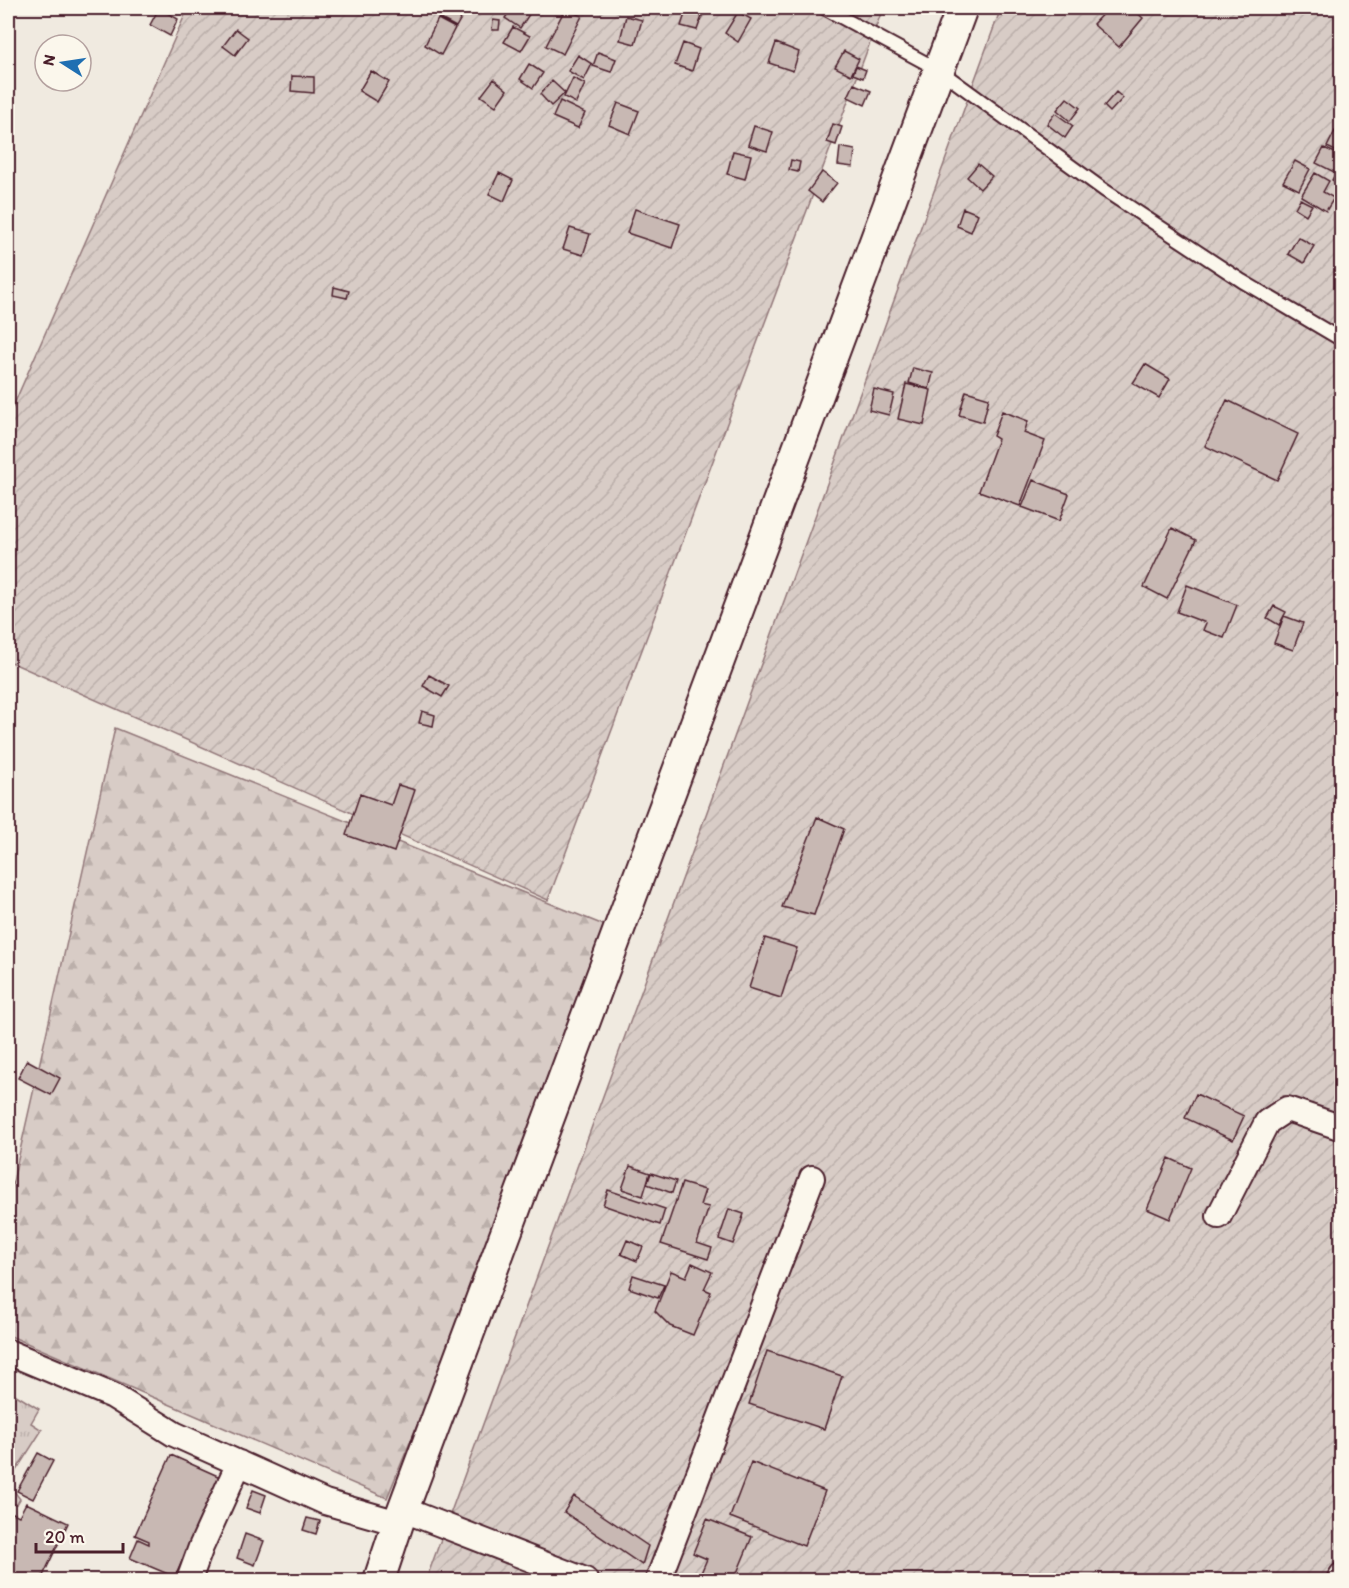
<svg xmlns="http://www.w3.org/2000/svg" width="1349" height="1588" viewBox="0 0 1349 1588" font-family="Itim,sans-serif">
<style>
.grass{fill:url(#grass-tufts);stroke:#917678;stroke-width:1.5}
.forest{fill:url(#forest-firs);stroke:#917678;stroke-width:1.5}
.garden{fill:url(#garden-furrows);stroke:#917678;stroke-width:1.5}
.building{fill:#c8b8b3;stroke:#4a1f2b;stroke-width:1.5}
.lines{fill:none;stroke-linecap:round;stroke-linejoin:round}
.service-casing{stroke:#4a1f2b;stroke-width:16}
.minor-casing{stroke:#4a1f2b;stroke-width:28}
.tertiary-casing{stroke:#4a1f2b;stroke-width:34}
.service{stroke:#fbf7ec;stroke-width:12}
.minor{stroke:#fbf7ec;stroke-width:24}
.tertiary{stroke:#fbf7ec;stroke-width:30}
</style>
<defs>
<pattern id="grass-tufts" width="24" height="20" patternUnits="userSpaceOnUse" patternTransform="scale(1.5)"><rect width="24" height="20" fill="#d8ccc6"/><path d="M3 7l-1-3M5 7V3M7 7l1-3M15 17l-1-3M17 17v-4M19 17l1-3" fill="none" stroke="#bbafaa"/></pattern>
<pattern id="forest-firs" width="22" height="20" patternUnits="userSpaceOnUse" patternTransform="scale(1.5)"><rect width="22" height="20" fill="#d8ccc6"/><path d="M5 1l3.5 6h-7zM16 11l3.5 6h-7z" fill="#bbafaa"/></pattern>
<pattern id="garden-furrows" width="10" height="10" patternUnits="userSpaceOnUse" patternTransform="scale(1.5)"><rect width="10" height="10" fill="#d8ccc6"/><path d="M-1 1l2-2M0 10L10 0M9 11l2-2" fill="none" stroke="#bbafaa"/></pattern>
</defs>
<rect width="100%" height="100%" fill="#f0eae0"/>
<filter id="ink" filterUnits="userSpaceOnUse"><feTurbulence type="fractalNoise" baseFrequency=".0167" numOctaves="2"/><feDisplacementMap in="SourceGraphic" scale="12" xChannelSelector="R" yChannelSelector="G"/><feConvolveMatrix kernelMatrix="1 2 1 2 8 2 1 2 1" color-interpolation-filters="sRGB"/></filter>
<g filter="url(#ink)">
<!-- grass -->
<path class="grass" d="M8,1390L39,1409L31,1423L42,1430L8,1483L20,1499L17,1504H8Z"/>
<!-- forest -->
<path class="forest" d="M115,728L621,932L387,1498L8,1335V1204Z"/>
<!-- garden -->
<path class="garden" d="M188,8H883L548,900L8,661V418Z
M1001,8H1341V1580H426Z"/>
<!-- building -->
<path class="building" d="M159,8L178,19L170,36L150,25Z
M445,8H455L464,13L456,27L439,18Z
M512,8H522L530,13L520,28L505,18Z
M687,8H705L697,30L681,26Z
M1108,8H1132L1143,18L1119,47L1093,24Z
M565,9L582,16L563,54L546,46Z
M738,12L751,19L738,42L725,33Z
M626,16L642,20L635,44L620,40Z
M438,19L455,28L441,55L425,45Z
M493,20L500,21L499,30H492Z
M513,27L530,36L521,51L504,42Z
M236,29L248,38L235,55L223,46Z
M683,43L699,49L692,71L675,65Z
M776,43L799,52L793,71L769,63Z
M844,51L859,59L851,75L835,67Z
M598,52L616,59L611,72L593,66Z
M578,55L592,64L584,80L568,71Z
M529,64L543,73L533,88L520,79Z
M856,66L866,70L863,78L853,74Z
M371,71L389,82L377,102L359,91Z
M292,76L314,77V93L291,91Z
M573,78L585,84L576,103L564,97Z
M494,79L507,90L496,106L481,96Z
M552,81L565,93L551,106L540,94Z
M854,84L871,91L865,105L848,97Z
M1116,92L1123,98L1110,112L1104,106Z
M1067,98L1080,108L1070,121L1057,110Z
M560,101L585,113L578,128L553,117Z
M618,103L639,111L630,134L609,125Z
M1055,113L1073,126L1065,138L1047,124Z
M833,124L842,127L836,145L827,142Z
M754,126L773,132L767,151L748,145Z
M1335,131L1342,134V154L1327,147Z
M840,147L855,150L853,167L838,165Z
M1324,148L1342,156L1334,172L1316,163Z
M733,151L751,155L745,179L727,174Z
M791,160L800,162L798,172L789,170Z
M1295,161L1310,169L1299,190L1283,182Z
M1342,162V185L1332,180Z
M978,164L992,176L980,189L967,177Z
M822,172L837,183L822,202L808,191Z
M499,173L513,180L504,201L489,194Z
M1315,173L1329,181L1323,192L1334,198L1326,211L1301,196Z
M1300,199L1312,205L1306,215L1295,208Z
M963,208L978,214L971,232L957,226Z
M635,209L680,224L672,248L627,233Z
M570,228L590,234L583,255L563,249Z
M1298,237L1314,246L1304,263L1288,254Z
M334,287L349,291L347,298L333,295Z
M1145,364L1170,379L1159,398L1133,383Z
M913,368L933,373L929,389L909,383Z
M906,384L931,390L924,425L898,419Z
M874,389L894,394L889,415L869,410Z
M966,391L989,398L983,422L959,415Z
M1227,400L1298,434L1277,480L1205,446Z
M1002,411L1028,421L1024,433L1045,441L1020,506L979,491L998,439L993,436Z
M1033,480L1069,494L1059,521L1022,507Z
M1172,528L1196,540L1167,599L1144,587Z
M1187,585L1237,605L1224,638L1203,630L1206,623L1177,612Z
M1274,606L1286,612L1279,625L1267,618Z
M1284,616L1303,623L1293,650L1274,643Z
M429,675L449,686L442,697L423,686Z
M422,711L435,715L433,726L419,723Z
M398,785L415,790L394,852L346,835L360,794L391,805Z
M817,817L844,829L814,915L782,907Z
M765,938L797,948L781,998L749,988Z
M27,1060L60,1078L51,1095L18,1078Z
M1196,1094L1244,1116L1233,1140L1185,1118Z
M1169,1158L1191,1168L1170,1219L1147,1209Z
M630,1166L650,1173L643,1196L622,1189Z
M651,1173L676,1181L672,1193L647,1184Z
M682,1183L705,1190L700,1205L709,1207L697,1243L712,1248L708,1259L661,1244Z
M608,1190L665,1209L660,1225L603,1205Z
M729,1209L744,1214L733,1244L719,1239Z
M627,1240L643,1247L637,1261L621,1254Z
M692,1263L712,1272L704,1289L711,1292L693,1335L670,1326L655,1311L671,1271L686,1277Z
M633,1275L664,1285L658,1298L629,1288Z
M767,1351L842,1376L824,1429L749,1404Z
M38,1453L53,1461L33,1499L17,1491Z
M171,1455L229,1481L193,1561L184,1557L175,1577L130,1558L138,1539L149,1544V1541L135,1535Z
M751,1462L825,1491L804,1546L730,1517Z
M253,1490L266,1495L260,1513L246,1508Z
M574,1496L648,1546L642,1565L564,1512Z
M26,1503L68,1523L41,1580H27L8,1571V1515L9,1511L19,1516Z
M307,1518L320,1521L316,1534L303,1530Z
M707,1519L752,1537L734,1580H698L707,1559L693,1553Z
M245,1534L264,1541L255,1565L237,1558Z"/>
<g class="lines">
<defs>
<path id="service" d="M824,8L939,70L1104,190L1242,281L1342,340"/>
<path id="minor" d="M1219,1216L1267,1122L1287,1109L1342,1128
M8,1352L113,1396L174,1434L325,1502L398,1523
M404,1510L585,1580
M189,1580L201,1547L239,1463
M658,1580L812,1178
M1339,1580L1342,1575"/>
<path id="tertiary" d="M379,1580L398,1523L962,8"/>
</defs>
<!-- service casing -->
<use href="#service" class="service-casing"/>
<!-- minor casing -->
<use href="#minor" class="minor-casing"/>
<!-- tertiary casing -->
<use href="#tertiary" class="tertiary-casing"/>
<!-- service -->
<use href="#service" class="service"/>
<!-- minor -->
<use href="#minor" class="minor"/>
<!-- tertiary -->
<use href="#tertiary" class="tertiary"/>
</g>
</g>
<!-- margin -->
<rect width="1349" height="1588" fill="none" stroke="#fbf7ec" stroke-width="30"/>
<rect x="15" y="15" width="1319" height="1558" fill="none" stroke="#4a1f2b" stroke-width="2" filter="url(#ink)"/>
<!-- north arrow -->
<g transform="translate(63 63) rotate(282)"><circle r="28" fill="#fbf7ec" stroke="#b4a19f" stroke-width="1.5"/>
<path d="M0-4.5L10 22L0 15L-10 22Z" fill="#1f6fb2"/>
<text y="-9" font-size="16" font-weight="bold" text-anchor="middle" fill="#4a1f2b">N</text>
</g>
<!-- scale -->
<path d="M36 1543v9h87v-9" fill="none" stroke="#4a1f2b" stroke-width="3"/>
<text x="45" y="1543" font-size="18" fill="#4a1f2b" stroke="#fbf7ec" stroke-width="4.5" paint-order="stroke">20 m</text>
</svg>
